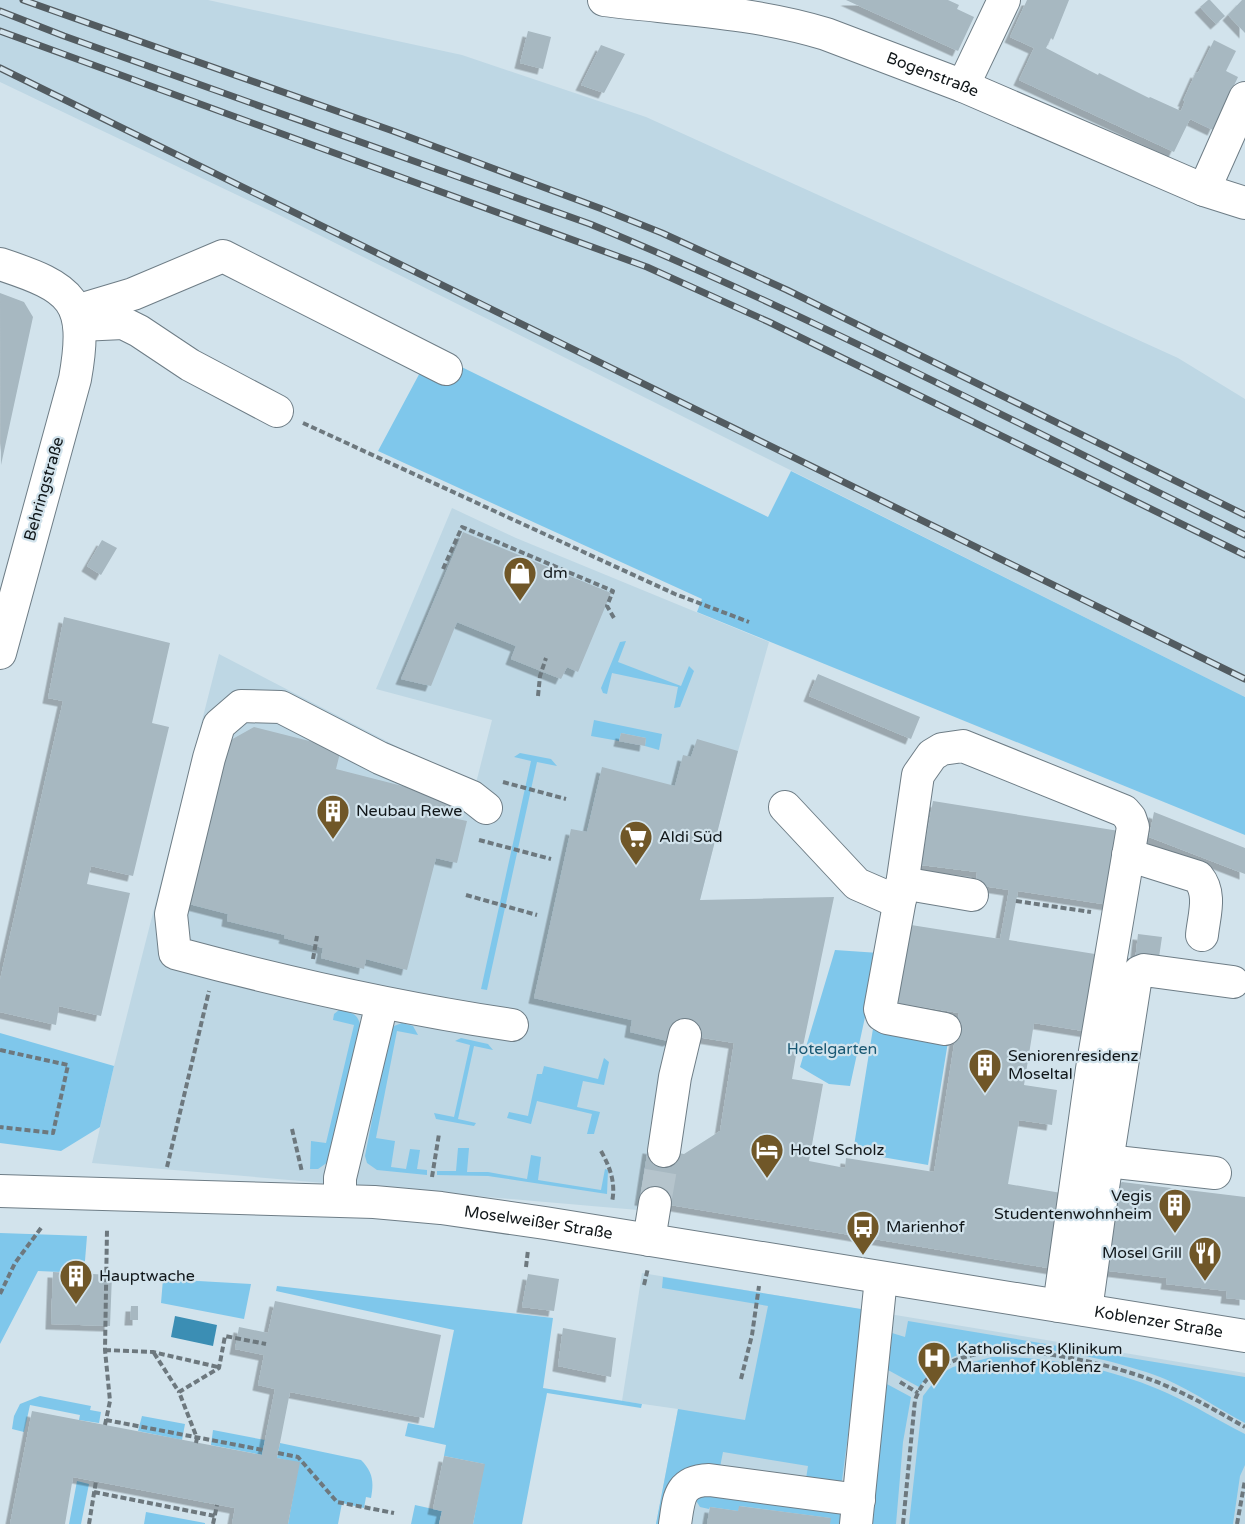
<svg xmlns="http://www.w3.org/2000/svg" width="1245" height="1524" viewBox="0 0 1245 1524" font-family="'Varela Round',sans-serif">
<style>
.built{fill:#bed7e4}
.green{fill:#7fc7eb}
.water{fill:#3b8eb4}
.building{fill:#a7b8c1;filter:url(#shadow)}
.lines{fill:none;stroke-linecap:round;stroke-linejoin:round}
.minor-tunnel{stroke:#b5c4cc;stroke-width:32;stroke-dasharray:32 16;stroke-linecap:butt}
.minor-casing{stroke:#6e7d86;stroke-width:34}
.path{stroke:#6d787e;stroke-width:4;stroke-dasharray:6 3;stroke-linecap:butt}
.minor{stroke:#fff;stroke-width:32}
.rail-casing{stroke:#525b60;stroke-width:7}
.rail{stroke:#d2e3ec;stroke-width:4.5;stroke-dasharray:14;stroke-linecap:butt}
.labels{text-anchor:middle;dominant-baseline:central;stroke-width:4.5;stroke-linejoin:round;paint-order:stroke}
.street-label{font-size:16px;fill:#11171a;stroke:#d2e3ec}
.poi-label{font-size:16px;fill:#11171a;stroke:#d2e3ec;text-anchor:start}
.park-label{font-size:16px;fill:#195873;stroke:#d2e3ec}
</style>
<defs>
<filter id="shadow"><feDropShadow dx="-5.5" dy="5.5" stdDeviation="0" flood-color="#0004"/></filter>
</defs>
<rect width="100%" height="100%" fill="#d2e3ec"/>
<!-- built -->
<path class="built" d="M0,0H208L462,55L646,117L1178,358L1245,399V697L275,213L0,82Z
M452,508L516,538L769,642L733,769L700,900L668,1041L638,1210L92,1163L114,1066L219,654L475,787L492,720L376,689Z
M642,1273L1245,1373V1524H656L678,1409L622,1401Z"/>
<!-- green -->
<path class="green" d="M431,352L768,517L791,471L1245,697V835L697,612L702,599L378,451Z
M626,641L618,662L681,686L689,666L694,671L680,707L674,708L678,687L612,673L607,694L603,693L601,688L620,642Z
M594,720L662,734L659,750L645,746L646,738L621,733L619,741L591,736Z
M520,753L551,759L557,766L537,762L487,990L481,989L531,761L514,757Z
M835,950L879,953L850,1086L829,1084L800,1067Z
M877,1004L952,1017L928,1165L853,1152Z
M339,1010C350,1012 358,1013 360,1025L328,1162L318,1169H310L311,1141L326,1143L354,1025L333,1020L334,1014Z
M402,1023L413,1026L418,1035L397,1031L376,1138L395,1141L391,1167L406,1169L410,1149L420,1150L417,1169L427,1170V1175L377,1170L367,1163L365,1156L389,1032L394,1026Z
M0,1033L114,1066L100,1127L61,1151L0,1143Z
M461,1038L488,1044L493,1050L474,1046L458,1119L476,1123L474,1126L436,1119L434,1113L454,1117L470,1045L455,1041Z
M604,1058L609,1062L604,1085L583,1081L577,1107L600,1112L594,1134H587L592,1114L537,1101L531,1124L507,1118L509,1112L528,1116L537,1074H542L544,1066L598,1079Z
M458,1148H469L467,1172H488L527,1179L531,1155L541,1157L538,1180L601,1190L605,1169L608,1170L607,1194L488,1176L437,1175V1171H456Z
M0,1233L87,1236L84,1273L38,1271L0,1344Z
M663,1277L861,1309L862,1330L842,1480L840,1485H805L808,1466L723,1452L719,1472L667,1524H656L678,1409L745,1420L768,1306L662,1288Z
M163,1279L251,1284L244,1319L161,1303Z
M277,1286L553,1318L543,1388L642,1404L641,1408L547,1393L522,1524H473L484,1464L444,1456L446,1445L405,1436L408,1423L434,1428L454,1330L276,1291Z
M908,1321L1245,1377V1423C1219,1409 1186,1387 1160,1377C1110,1358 1002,1333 953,1357C938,1364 928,1375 919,1387L888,1370L892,1333L905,1337Z
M992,1357C1049,1356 1115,1369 1167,1393C1194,1405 1219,1421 1245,1434V1465L1240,1476L1233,1524H909L923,1396L940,1374L953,1367Z
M885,1383L911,1397L903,1442L896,1524H869Z
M40,1396L91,1406L90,1410L101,1412L99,1423L79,1420L80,1415L30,1405L24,1432L12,1429L14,1416L20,1404Z
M142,1416L185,1424L182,1440L138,1431Z
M213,1430L265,1440L262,1455L211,1445Z
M280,1443L361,1460C373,1472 374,1482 371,1498L366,1497L364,1508L342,1503L338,1524H288L299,1463L277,1458Z
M77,1481L89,1484L81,1524H69Z
M697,1494L841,1510L840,1524H830V1518L740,1506L738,1511L710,1507L709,1509L700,1507L695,1499Z
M415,1505L442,1511L439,1524H411Z
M146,1512L205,1523V1524H144Z"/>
<!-- water -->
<path class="water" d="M175,1316L217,1325L213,1346L171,1337Z"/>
<!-- building -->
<path class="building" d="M846,0H948L959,5L957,9L974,17L958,51Z
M1027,0H1069L1053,40L1051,38L1046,48L1098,75L1099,73L1149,98L1150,97L1181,111L1185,101H1183L1196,72L1198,73L1214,40L1236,51L1226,71L1238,77L1213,130L1190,119L1174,152L1019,80L1034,48L1010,37Z
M1208,0H1210L1225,16L1216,24L1200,7Z
M1242,0H1245V33L1228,15Z
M528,31L551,37L543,69L520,63Z
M601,45L625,54L604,93L581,85Z
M0,293L24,302L33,317L1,465Z
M463,532L611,593L578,672L567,667L561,679L511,659L516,646L457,622L431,686L401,679Z
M102,540L117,548L101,575L87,566Z
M64,617L170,643L152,723L169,727L133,876L91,866L87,884L130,893L101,1016L59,1006L56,1025L0,1012V980L63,701L48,698Z
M818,674L920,717L911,739L809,696Z
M254,727L341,749L336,769L457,800L453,818L467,821L457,863L436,858L407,970L366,959L364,969L321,958L323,948L284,938L285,935L227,921L228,914L189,904L229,741Z
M621,733L646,738L645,746L619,741Z
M697,739L738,751L700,900L834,897L803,1046L798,1044L792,1079L823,1084L809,1161L845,1168L846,1158L934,1172L959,1013L898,1003L911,925L1000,939L1009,890L976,885L977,872L921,865L933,801L1119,831L1109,905L1018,891L1009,940L1101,955L1089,1032L1034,1023L1024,1085L1057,1090L1052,1125L1019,1120L1008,1184L1067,1194L1054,1269L640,1200L648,1148L684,1154L720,1131L734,1043L685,1035L668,1041L630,1032L632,1020L534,998L571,829L587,832L602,767L675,786L683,755L691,757Z
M1154,812L1245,848V874L1149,837Z
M1138,934L1162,937L1158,964L1135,961Z
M1122,1182L1245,1197V1300L1226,1298L1227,1291L1166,1284L1167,1278L1101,1270L1111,1191Z
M53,1272L112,1275L110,1326L51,1324Z
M528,1274L559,1279L554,1311L522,1307Z
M275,1301L441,1335L424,1418L290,1392L277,1458L300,1462L288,1524H232L235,1508L73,1477L65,1524H10L32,1411L262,1455L275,1389L258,1385L264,1355L235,1349L239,1327L268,1333Z
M131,1306H138V1320H130Z
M563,1328L616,1338L611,1377L558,1366Z
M444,1456L485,1464L473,1524H439L442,1511L433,1509Z
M739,1506L831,1518L830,1524H707L710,1507L738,1511Z"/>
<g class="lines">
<!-- minor-tunnel -->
<path class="minor-tunnel" d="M655,1203L664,1151"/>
<defs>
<g id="minor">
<path id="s1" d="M604,0C677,9 755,12 826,34L963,86L1204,190L1245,203"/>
<path d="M963,86L1004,0"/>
<path d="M1204,190L1245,98"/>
<path d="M0,264C73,288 89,300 75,379L0,653"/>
<path d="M76,311L133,294L223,256L446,369"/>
<path d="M80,325L123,323L139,331L190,365L277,411"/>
<path d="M785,807L857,884L887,897L900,899"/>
<path d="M486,808L472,797L380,758L281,707L241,706L219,725L209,758L171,914L175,953C286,983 398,1008 512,1025"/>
<path d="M1128,855L1198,877C1212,894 1204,915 1202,935"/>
<path d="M902,883L972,895"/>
<path d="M945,1029L887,1018L882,1015L880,1009L900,899L918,775L932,755L942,749L963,746L1124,811L1130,818L1133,827L1092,1069L1059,1306"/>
<path d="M664,1151L675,1077L685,1035"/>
<path d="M1107,1161L1215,1173"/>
<path id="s2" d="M0,1191L374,1202L441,1208L545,1223L1245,1336"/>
<path d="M340,1200V1178L382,1003"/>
<path d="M649,1240L655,1203"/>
<path d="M1086,1310L1103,1187L1136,976L1139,972L1144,970L1233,982"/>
<path d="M675,1524C679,1499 678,1481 709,1480L859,1500"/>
<path d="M856,1524L881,1278"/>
</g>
</defs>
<!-- minor casing -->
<use href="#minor" class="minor-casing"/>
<!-- path -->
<path class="path" d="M303,423L675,594L749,622
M443,569L462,527L613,591L607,606L614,618
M538,696L540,676L546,658
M503,782L566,799
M479,840L551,859
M466,895L537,915
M1016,901L1091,912
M313,959L317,936
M0,1050L68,1065L53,1133L0,1127
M292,1129L302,1172
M601,1151C610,1167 616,1183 612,1202
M167,1167L209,991
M432,1177L439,1134
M526,1267L528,1250
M644,1285L648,1268
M0,1294L15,1263L41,1228
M105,1350L153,1352L218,1367
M154,1353L179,1392
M741,1379L752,1335L759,1286
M900,1382L918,1393
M106,1420L263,1450
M105,1425L110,1401L105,1350L107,1230
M196,1443L197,1438L179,1392L219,1368L225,1336L266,1344
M278,1453L298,1457L337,1502L394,1513
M94,1492L215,1516
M89,1524L96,1481
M213,1524L217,1505
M903,1524L915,1400C943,1321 1089,1358 1146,1378C1181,1390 1213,1409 1245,1427
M1237,1524L1245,1480"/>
<!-- minor -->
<use href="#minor" class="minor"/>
<defs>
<path id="rail" d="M23,0L393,131L602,209L662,233L787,290L1245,515
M0,11L64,36L590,224C813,316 1028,429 1245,535
M0,31L647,267L769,322L1245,555
M0,68L1245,679"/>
</defs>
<!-- rail casing -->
<use href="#rail" class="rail-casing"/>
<!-- rail -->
<use href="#rail" class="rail"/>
</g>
<!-- icons -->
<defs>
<symbol id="shop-pin" viewBox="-11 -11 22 30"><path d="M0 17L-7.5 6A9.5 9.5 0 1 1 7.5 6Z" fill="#705728" stroke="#d2e3ec"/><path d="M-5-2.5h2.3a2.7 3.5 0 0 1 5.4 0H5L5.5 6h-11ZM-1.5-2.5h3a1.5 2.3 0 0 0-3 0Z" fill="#fff"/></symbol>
<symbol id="building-pin" viewBox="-11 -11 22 30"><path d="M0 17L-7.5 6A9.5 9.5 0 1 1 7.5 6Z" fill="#705728" stroke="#d2e3ec"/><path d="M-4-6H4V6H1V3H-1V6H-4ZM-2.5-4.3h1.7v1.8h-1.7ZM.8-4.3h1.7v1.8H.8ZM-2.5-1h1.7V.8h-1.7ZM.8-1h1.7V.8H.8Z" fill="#fff"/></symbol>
<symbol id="supermarket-pin" viewBox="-11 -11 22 30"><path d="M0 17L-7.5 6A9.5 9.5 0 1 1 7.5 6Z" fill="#705728" stroke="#d2e3ec"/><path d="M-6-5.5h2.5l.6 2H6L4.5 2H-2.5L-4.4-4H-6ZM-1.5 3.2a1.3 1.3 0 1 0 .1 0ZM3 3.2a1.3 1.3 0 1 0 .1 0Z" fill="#fff"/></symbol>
<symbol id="hotel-pin" viewBox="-11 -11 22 30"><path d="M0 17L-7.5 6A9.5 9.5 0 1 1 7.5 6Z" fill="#705728" stroke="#d2e3ec"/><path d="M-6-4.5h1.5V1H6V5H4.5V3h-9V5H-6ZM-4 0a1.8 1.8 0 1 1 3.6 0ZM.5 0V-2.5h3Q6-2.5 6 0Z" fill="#fff"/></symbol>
<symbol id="bus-pin" viewBox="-11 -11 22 30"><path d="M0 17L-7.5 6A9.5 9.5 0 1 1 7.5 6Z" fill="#705728" stroke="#d2e3ec"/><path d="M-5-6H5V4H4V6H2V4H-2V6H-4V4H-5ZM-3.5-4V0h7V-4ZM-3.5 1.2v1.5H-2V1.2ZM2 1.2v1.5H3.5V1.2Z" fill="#fff"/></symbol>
<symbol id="restaurant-pin" viewBox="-11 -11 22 30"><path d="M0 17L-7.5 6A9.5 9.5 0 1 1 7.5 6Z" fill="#705728" stroke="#d2e3ec"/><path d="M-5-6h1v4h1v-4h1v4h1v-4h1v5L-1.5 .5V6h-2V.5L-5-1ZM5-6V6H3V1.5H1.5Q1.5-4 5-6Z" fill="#fff"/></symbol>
<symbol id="hospital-pin" viewBox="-11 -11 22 30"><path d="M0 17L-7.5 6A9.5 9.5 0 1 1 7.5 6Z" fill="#705728" stroke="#d2e3ec"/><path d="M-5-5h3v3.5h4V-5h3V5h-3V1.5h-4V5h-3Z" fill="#fff"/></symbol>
</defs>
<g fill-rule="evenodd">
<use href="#shop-pin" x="501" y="554" width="38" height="52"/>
<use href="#building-pin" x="314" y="792" width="38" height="52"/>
<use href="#supermarket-pin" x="617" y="818" width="38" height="52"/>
<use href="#building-pin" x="966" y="1046" width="38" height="52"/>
<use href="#hotel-pin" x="748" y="1131" width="38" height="52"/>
<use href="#building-pin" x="1156" y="1186" width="38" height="52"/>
<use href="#bus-pin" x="844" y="1208" width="38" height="52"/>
<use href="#restaurant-pin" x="1186" y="1234" width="38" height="52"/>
<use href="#building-pin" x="57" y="1257" width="38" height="52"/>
<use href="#hospital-pin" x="915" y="1339" width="38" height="52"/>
</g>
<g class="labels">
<!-- street labels -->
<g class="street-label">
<text stroke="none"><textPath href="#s1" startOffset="339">Bogenstraße</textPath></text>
<text transform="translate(44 489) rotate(-74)">Behringstraße</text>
<text stroke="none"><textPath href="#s2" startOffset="540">Moselweißer Straße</textPath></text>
<text stroke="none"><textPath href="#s2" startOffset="1168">Koblenzer Straße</textPath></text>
</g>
<!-- poi labels -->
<g class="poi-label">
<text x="543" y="573">dm</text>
<text x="356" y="811">Neubau Rewe</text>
<text x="659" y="837">Aldi Süd</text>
<text x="1008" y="1056">Seniorenresidenz<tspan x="1008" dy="18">Moseltal</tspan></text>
<text x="790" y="1150">Hotel Scholz</text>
<text x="1152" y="1196" text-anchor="end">Vegis<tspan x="1152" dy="18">Studentenwohnheim</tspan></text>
<text x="886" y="1227">Marienhof</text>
<text x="1182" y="1253" text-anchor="end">Mosel Grill</text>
<text x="99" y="1276">Hauptwache</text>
<text x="957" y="1349">Katholisches Klinikum<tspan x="957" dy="18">Marienhof Koblenz</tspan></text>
</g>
<!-- park labels -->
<g class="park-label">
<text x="832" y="1049">Hotelgarten</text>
</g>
</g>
</svg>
